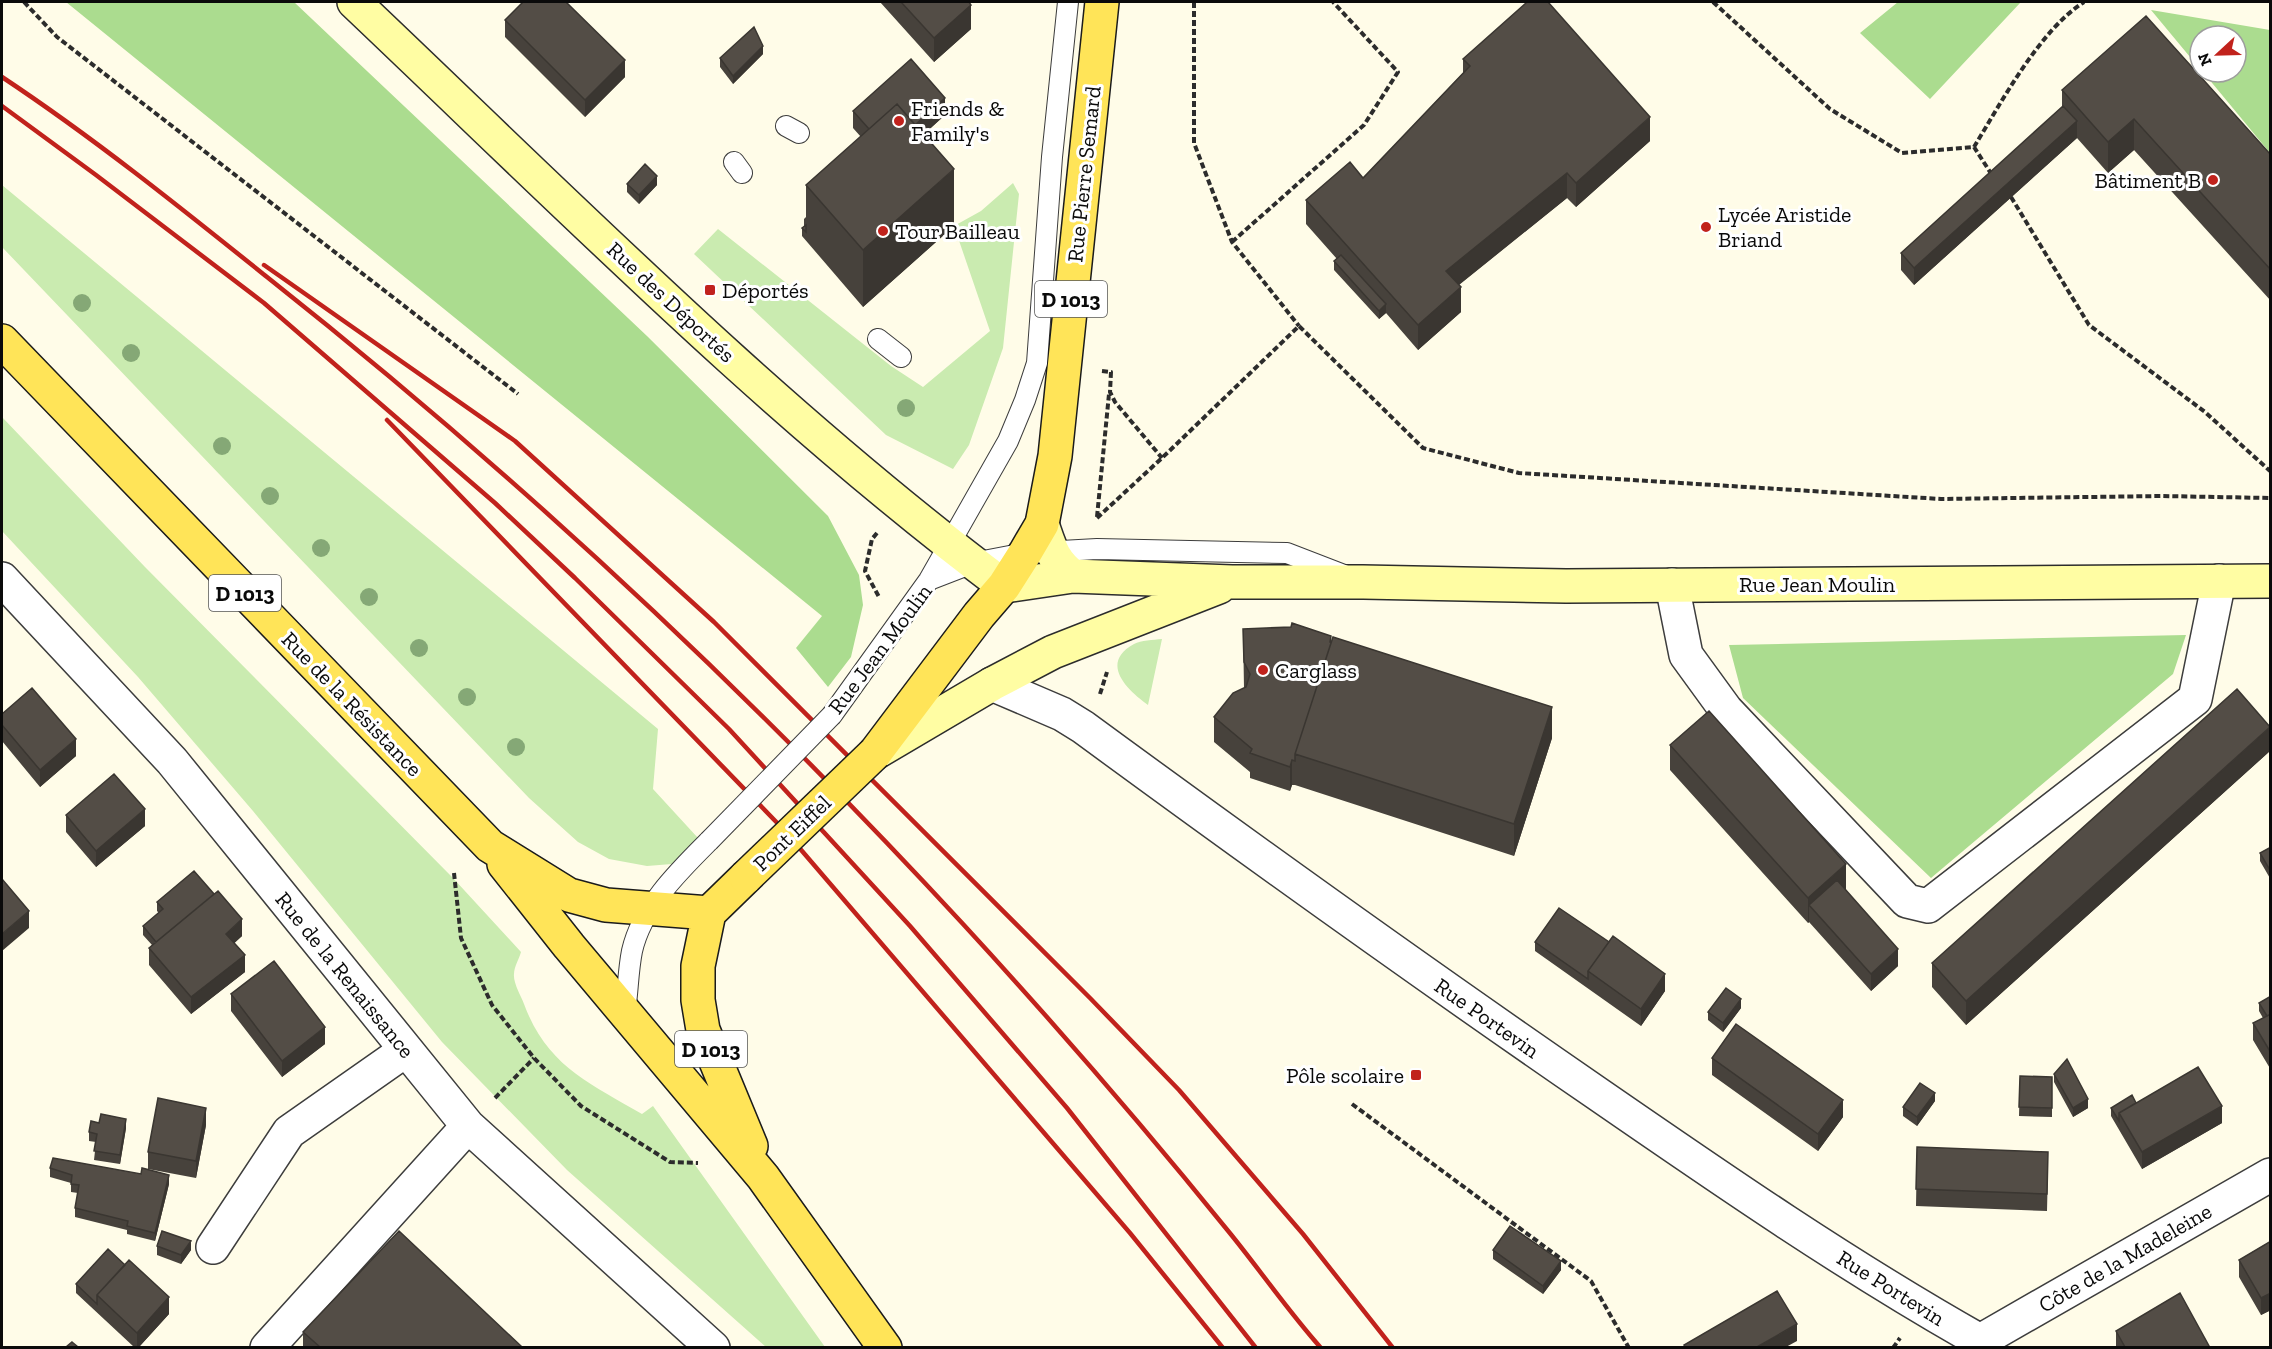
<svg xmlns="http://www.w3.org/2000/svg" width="2272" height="1349" viewBox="0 0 2272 1349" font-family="'Zilla Slab',serif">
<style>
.green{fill:#caebb0}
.forest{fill:#abdc8f}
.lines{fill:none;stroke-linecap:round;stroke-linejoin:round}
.lane-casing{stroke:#3d3d3d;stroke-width:22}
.street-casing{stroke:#3d3d3d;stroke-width:36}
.secondary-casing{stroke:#2c2c2c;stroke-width:36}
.primary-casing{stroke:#1b1b1b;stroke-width:36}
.path{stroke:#2c2c2c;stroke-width:4;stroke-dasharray:6 3;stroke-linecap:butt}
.lane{stroke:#fff;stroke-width:20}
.street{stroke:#fff;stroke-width:33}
.secondary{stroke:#fffda3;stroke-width:33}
.primary{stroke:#ffe458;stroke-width:33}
.rail{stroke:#c1221c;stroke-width:4.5}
.lane-bridge-casing{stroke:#3d3d3d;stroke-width:22;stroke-linecap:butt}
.primary-bridge-casing{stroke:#1b1b1b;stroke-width:36;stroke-linecap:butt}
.lane-bridge{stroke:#fff;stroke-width:20}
.primary-bridge{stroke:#ffe458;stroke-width:33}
.tree{fill:#85a876}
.wall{fill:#47423c}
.shaded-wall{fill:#3a3631}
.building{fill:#534d46;stroke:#3a3631;stroke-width:1.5}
.poi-dot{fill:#c1221c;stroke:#fff;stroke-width:2}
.labels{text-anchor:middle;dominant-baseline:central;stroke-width:6;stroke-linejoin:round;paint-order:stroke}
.shield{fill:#fff;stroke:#545454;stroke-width:1.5}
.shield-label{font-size:21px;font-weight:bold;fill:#0a0a0a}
.poi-label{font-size:22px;fill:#0a0a0a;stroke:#fff;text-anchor:start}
.street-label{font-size:22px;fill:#0a0a0a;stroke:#fff}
</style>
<rect width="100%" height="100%" fill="#fffce8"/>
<!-- green -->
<path class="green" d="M1013,183L1019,194L1003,348L969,445L953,469L886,435L694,254L718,229L891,366L923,387L990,331L954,226L981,211Z
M2,185L658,729L653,789L698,838L672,864L647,866L609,859L578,842L529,798L2,247Z
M2,417L145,567L453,878L521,952C519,959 514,967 514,974C513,983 521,996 524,1004C547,1066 589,1083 642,1114L653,1106L825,1347H766L567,1170L442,1042L253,811L138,677L2,531Z
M1162,639L1148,705C1127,690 1099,663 1134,644C1141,640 1153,640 1162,639Z"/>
<!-- forest -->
<path class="forest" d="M66,2H294L647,336L828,516L859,575L863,605L851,657L828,687L796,648L822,616Z
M1898,2H2021L1930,99L1860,33Z
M2151,10L2270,30V153L2203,72H2236V36H2200V69Z
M2186,635L2173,674L1931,878L1743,698L1729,645Z"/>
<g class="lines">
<defs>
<path id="lane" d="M786,126L799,133
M734,162L742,173
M878,339L901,357
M929,580L973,563L1025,553L1097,549L1287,553L1344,575
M832,715L929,580L1008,441L1025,400L1037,363L1052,157L1068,2
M625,1012C628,992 628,971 632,951C642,907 678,872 709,841"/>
<path id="street" d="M2,579L172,761L468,1126L713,1348
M1672,585L1686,655L1726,710L1907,901L1928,906L2195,699L2219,581
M992,684L1062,714L1083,727C1252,851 1422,973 1595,1092C1721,1179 1847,1266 1980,1341L1987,1348
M213,1247L289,1132L406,1050
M1980,1341L2270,1175
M267,1348L468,1126"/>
<path id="secondary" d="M354,2C565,202 771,411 1004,586L1073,576L1232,582H1363L1566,586L2270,581
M1042,524C1050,547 1053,561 1073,576
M875,753L992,684L1053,652L1219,587"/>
<path id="primary" d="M2,341L490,846L569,895L606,905L709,913
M875,753L979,615L1004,586L1025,553L1042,524L1055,456L1102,2
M504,864L569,946L763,1177L885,1348
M709,913L698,966V1000L703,1030L751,1146
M709,913L746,877"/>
</defs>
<!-- lane casing -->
<use href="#lane" class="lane-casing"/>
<!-- street casing -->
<use href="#street" class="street-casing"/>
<!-- secondary casing -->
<use href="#secondary" class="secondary-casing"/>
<!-- primary casing -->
<use href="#primary" class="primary-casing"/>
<!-- path -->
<path class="path" d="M24,2L57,37L518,394
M1194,2V143L1232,242L1299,326
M1713,2L1830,109L1902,153L1974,147L1992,175
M1974,147C2002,101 2040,30 2084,2
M2011,197L2089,325L2205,412L2270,471
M1232,242L1364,125L1398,72L1333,2
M1102,371L1111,372L1110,392L1115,402L1162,458
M1097,517L1109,394
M1097,518L1162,458L1299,326L1423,448L1519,473L1941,499L2162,496L2270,498
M877,533L872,539L865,571L879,597
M1100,694L1107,672
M454,873L461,938L492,1005L534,1058L581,1106L670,1162L698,1163
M495,1098L534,1058
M1352,1104L1591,1281L1629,1348
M1893,1348L1900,1338"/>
<!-- lane -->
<use href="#lane" class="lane"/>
<!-- street -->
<use href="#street" class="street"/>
<!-- secondary -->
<use href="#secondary" class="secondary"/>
<!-- primary -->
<use href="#primary" class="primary"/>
<!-- rail -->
<path class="rail" d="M2,77C94,138 181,208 267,277C516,474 748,691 963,924C1055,1024 1144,1127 1229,1232C1260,1270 1288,1311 1321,1348
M2,106L96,175L264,303L495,503L575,578L729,729L910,926L1067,1108L1256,1348
M264,265L515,441L714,622L1090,998L1179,1090L1303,1234L1393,1348
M387,420L784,830L1130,1233L1223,1348"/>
<defs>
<path id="lane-bridge" d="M709,841L832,715"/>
<path id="primary-bridge" d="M746,877L875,753"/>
</defs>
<!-- lane-bridge casing -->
<use href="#lane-bridge" class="lane-bridge-casing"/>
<!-- primary-bridge casing -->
<use href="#primary-bridge" class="primary-bridge-casing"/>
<!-- lane-bridge -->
<use href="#lane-bridge" class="lane-bridge"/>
<!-- primary-bridge -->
<use href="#primary-bridge" class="primary-bridge"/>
</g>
<!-- trees -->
<g class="tree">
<circle cx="82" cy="303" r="9"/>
<circle cx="131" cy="353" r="9"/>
<circle cx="906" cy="408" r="9"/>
<circle cx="222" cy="446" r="9"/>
<circle cx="270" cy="496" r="9"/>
<circle cx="321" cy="548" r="9"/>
<circle cx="369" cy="597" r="9"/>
<circle cx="419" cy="648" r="9"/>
<circle cx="467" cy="697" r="9"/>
<circle cx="516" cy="747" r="9"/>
</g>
<!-- wall -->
<path class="wall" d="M880,2H969L971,29L934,62Z
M505,20L625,77L585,117L505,37Z
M763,54L733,84L720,67V58Z
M1463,59L1650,141L1576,207L1567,198L1459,285L1461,312L1418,350L1386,313L1379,319L1334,270V261L1337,259L1306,224V200L1363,178L1463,73Z
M2062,90L2271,155V301L2134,150L2108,173L2077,138L1914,285L1901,270V253L2062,107Z
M853,111L945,115L923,135L954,226L863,307L802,236V228L804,227V219L806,217V185L861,137L853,128Z
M627,184L657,185L639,204L627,192Z
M1243,629L1331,642L1552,738L1514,856L1295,785H1292L1290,791L1250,778V772L1214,742V717L1244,688Z
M2,714L76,756L40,787L2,741Z
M1670,745L1846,889H1845L1898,966L1871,991L1809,922L1808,923L1670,770Z
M2270,751L1966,1025L1932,987V963Z
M66,815L145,826L96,867L66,832Z
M2271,847V880L2260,861V853Z
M157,902L242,936L234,943L245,972L191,1014L149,965V948L152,945L143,935V926L159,913L157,911Z
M1535,942L1665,991L1641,1026L1535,951Z
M231,994L325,1044L282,1077L231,1011Z
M2271,996V1070L2253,1040V1023L2263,1018L2259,1011V1003Z
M1741,1008L1723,1032L1708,1020V1012Z
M1712,1058L1843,1117L1818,1151L1712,1075Z
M2054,1074L2088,1108L2073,1117L2054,1082Z
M2020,1076L2052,1077V1117L2019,1116Z
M1935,1101L1917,1126L1903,1116V1107Z
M2136,1103L2222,1123L2142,1169L2111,1116V1108Z
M206,1125L196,1178L148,1169V1152Z
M126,1128L120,1164L94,1160L96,1142L89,1141V1132Z
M1917,1147L2048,1168L2047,1211L1916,1206Z
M50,1168L169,1184L155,1241L127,1234V1230L75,1217V1208L78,1193L71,1192V1183L50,1177Z
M2271,1241V1310L2261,1315L2239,1277V1260Z
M157,1246L191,1250L181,1264L157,1255Z
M1493,1250L1561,1270L1543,1294L1493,1259Z
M76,1284L169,1314L139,1347H134L76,1293Z
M2116,1331L2209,1347H2116Z
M303,1332L522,1347H303Z"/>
<!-- shaded-wall -->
<path class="shaded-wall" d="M971,5V29L934,62V38Z
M763,46V54L733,84V76Z
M625,60V77L585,117V100Z
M945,98V115L888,167V150Z
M1650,117V141L1576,207V183Z
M2134,119V150L2108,173V142Z
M2077,121V138L1914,285V268Z
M954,169V226L863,307V250Z
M1567,173V198L1446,295V271Z
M657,176V185L639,204V195Z
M1461,287V312L1418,350V325Z
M1386,304V313L1379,319V311Z
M1552,707V738L1514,856V824Z
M2270,727V751L1966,1025V1001Z
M76,739V756L40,787V770Z
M1292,760V785L1290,791V767Z
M145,809V826L96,867V851Z
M1846,864V889L1817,914L1809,905V922L1808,923V898Z
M29,911V928L2,951V934Z
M242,919V936L226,951V934Z
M1898,949V966L1871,991V974Z
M245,955V972L191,1014V997Z
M1665,974V991L1641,1026V1009Z
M1741,999V1008L1723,1032V1023Z
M325,1027V1044L282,1077V1061Z
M1935,1093V1101L1917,1126V1117Z
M2088,1099V1108L2073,1117V1108Z
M1843,1100V1117L1818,1151V1134Z
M2222,1106V1123L2142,1169V1152Z
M206,1108V1125L196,1178V1161Z
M126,1119V1128L120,1164V1155Z
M169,1175V1184L155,1241V1233Z
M191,1241V1250L181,1264V1255Z
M1561,1261V1270L1543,1294V1286Z
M2271,1293V1310L2261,1315V1298Z
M169,1297V1314L139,1347H137V1333Z
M1797,1324V1341L1786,1347H1757Z"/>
<!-- building -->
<path class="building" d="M523,2H566L625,60L585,100L505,20Z
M901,2H969L971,5L934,38Z
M1527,2H1548L1650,117L1576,183L1567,173L1446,271L1461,287L1418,325L1306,200L1350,162L1363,178L1470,66L1463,59Z
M2146,16L2271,155V270L2134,119L2108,142L2062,90Z
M754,27L763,46L733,76L720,58Z
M911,59L945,98L915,125L897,104L869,129L853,111Z
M897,104L954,169L863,250L806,185Z
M2063,106L2077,121L1914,268L1901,253Z
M645,164L657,176L639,195L627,184Z
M806,225V232L802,228Z
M1341,255L1386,304L1379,311L1334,261Z
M1292,623L1331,636L1330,642L1331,643L1295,754V761L1292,760L1290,767L1250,753L1252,749L1214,717L1233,693L1246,687L1250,674L1244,662L1243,629L1291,627Z
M1333,637L1552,707L1514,824L1295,754Z
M32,688L76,739L40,770L2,725V714Z
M2237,689L2270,727L1966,1001L1932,963Z
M1709,711L1846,864L1808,898L1670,745Z
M114,774L145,809L96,851L66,815Z
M2271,847V872L2260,853Z
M194,871L214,894L156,942L143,926L163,909L157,902Z
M2,879L29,911L2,934Z
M1837,880L1898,949L1871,974L1809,905Z
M218,891L242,919L226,934L245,955L191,997L149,948Z
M1559,908L1609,942L1588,971V979L1535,942Z
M1613,936L1665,974L1641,1009L1588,971Z
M274,961L325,1027L282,1061L231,994Z
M1726,988L1741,999L1723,1023L1708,1012Z
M2271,996V1014L2267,1016L2259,1003Z
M2271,1014V1053L2253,1023Z
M1736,1024L1843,1100L1818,1134L1712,1058Z
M2067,1059L2088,1099L2073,1108L2054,1074Z
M2198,1067L2222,1106L2142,1152L2119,1113Z
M2020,1076L2052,1077V1108L2019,1107Z
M1920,1083L1935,1093L1917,1117L1903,1107Z
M2132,1095L2136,1103L2119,1113V1121L2111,1108Z
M158,1098L206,1108L196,1161L148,1152Z
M101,1114L126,1119L120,1155L94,1151L97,1134L89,1132L91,1121L99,1123Z
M1917,1147L2048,1152L2047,1194L1916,1189Z
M53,1158L141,1174L142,1168L169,1175L155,1233L127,1226L128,1221L75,1208L79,1185L71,1184L72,1175L50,1168Z
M1510,1226L1561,1261L1543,1286L1493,1250Z
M162,1231L191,1241L181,1255L157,1246Z
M399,1231L522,1347H320L303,1332Z
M2271,1241V1293L2261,1298L2239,1260Z
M108,1249L125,1265L97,1295V1304L76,1284Z
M129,1260L169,1297L137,1333L97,1295Z
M1777,1291L1797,1324L1757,1347H1685L1684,1345Z
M2180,1293L2209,1346L2207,1347H2125L2116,1331Z
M72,1342L78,1347H66Z"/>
<!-- markers -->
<g class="poi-dot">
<circle cx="899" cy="121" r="6"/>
<circle cx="2213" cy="180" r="6"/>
<circle cx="1706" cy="227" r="6"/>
<circle cx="883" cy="231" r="6"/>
<rect x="704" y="284" width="12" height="12" rx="3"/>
<circle cx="1263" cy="670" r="6"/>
<rect x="1410" y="1069" width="12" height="12" rx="3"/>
</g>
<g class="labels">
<!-- shield labels -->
<g class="shield">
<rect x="1035" y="281" width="72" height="36" rx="4.5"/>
<rect x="209" y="575" width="72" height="36" rx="4.5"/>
<rect x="675" y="1031" width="72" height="36" rx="4.5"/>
</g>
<g class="shield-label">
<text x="1071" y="299">D 1013</text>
<text x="245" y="593">D 1013</text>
<text x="711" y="1049">D 1013</text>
</g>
<!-- poi labels -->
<g class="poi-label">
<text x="911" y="108">Friends &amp;<tspan x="911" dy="25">Family's</tspan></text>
<text x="2201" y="180" text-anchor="end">Bâtiment B</text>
<text x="1718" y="214">Lycée Aristide<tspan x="1718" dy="25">Briand</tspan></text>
<text x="895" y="231">Tour Bailleau</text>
<text x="722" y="290">Déportés</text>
<text x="1275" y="670">Carglass</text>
<text x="1404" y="1075" text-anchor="end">Pôle scolaire</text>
</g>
<!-- street labels -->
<g class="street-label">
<text transform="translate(1084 174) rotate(-84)">Rue Pierre Semard</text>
<text transform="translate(671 302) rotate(43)">Rue des Déportés</text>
<text x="1817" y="584">Rue Jean Moulin</text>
<text transform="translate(880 649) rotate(-53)">Rue Jean Moulin</text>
<text transform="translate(352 704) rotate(46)">Rue de la Résistance</text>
<text transform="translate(792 833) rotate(-44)">Pont Eiffel</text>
<text transform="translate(345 975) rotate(51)">Rue de la Renaissance</text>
<text transform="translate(1487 1018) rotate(35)">Rue Portevin</text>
<text transform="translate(2125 1258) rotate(-30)">Côte de la Madeleine</text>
<text transform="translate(1891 1288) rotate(32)">Rue Portevin</text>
</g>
</g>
<!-- border -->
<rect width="2272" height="1349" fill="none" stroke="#0a0a0a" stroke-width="6"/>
<!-- north arrow -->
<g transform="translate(2218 54) rotate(248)"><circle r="28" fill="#ffffff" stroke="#9d9d9d" stroke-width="1.5"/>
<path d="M0-4.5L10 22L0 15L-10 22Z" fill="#c1221c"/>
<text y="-9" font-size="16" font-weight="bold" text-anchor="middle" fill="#0a0a0a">N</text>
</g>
</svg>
